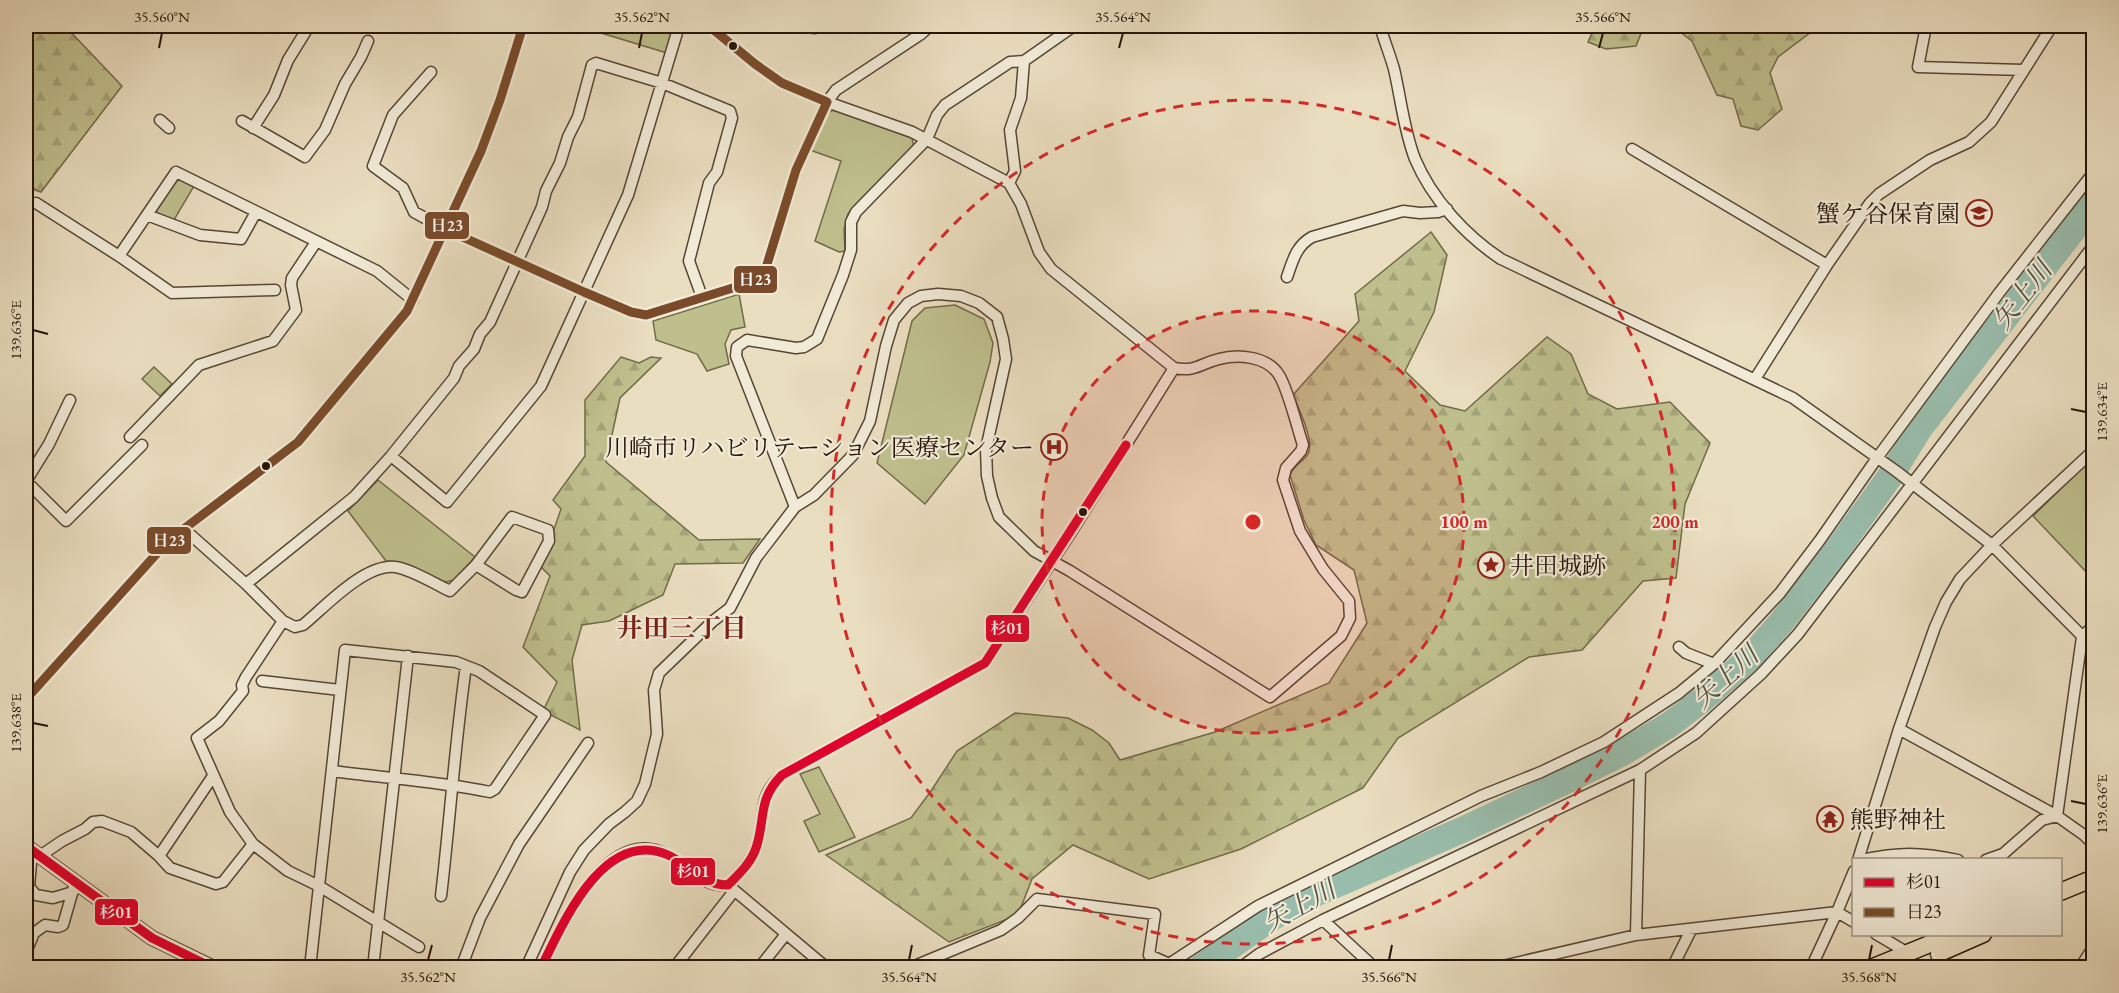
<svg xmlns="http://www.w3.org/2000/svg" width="2119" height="993" viewBox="0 0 2119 993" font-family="'EB Garamond','Noto Serif JP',serif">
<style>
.forest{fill:url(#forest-firs);stroke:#726a4a;stroke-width:1.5}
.park{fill:#bfbf8d;stroke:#726a4a;stroke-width:1.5}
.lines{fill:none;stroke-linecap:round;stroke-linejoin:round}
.stream{stroke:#6b796a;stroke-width:4.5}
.river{stroke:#99bdac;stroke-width:26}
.minor-casing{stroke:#564636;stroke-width:13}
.tertiary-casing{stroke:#564636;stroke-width:16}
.primary-casing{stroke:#251408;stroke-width:19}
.minor{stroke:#f1ead6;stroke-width:10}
.tertiary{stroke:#f1ead6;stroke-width:14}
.primary{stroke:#eadec0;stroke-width:16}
.bus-1-casing{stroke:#f1ead6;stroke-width:14}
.bus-2-casing{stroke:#f1ead6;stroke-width:14}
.bus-1{stroke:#e4002b;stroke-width:9}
.bus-2{stroke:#7a4b2a;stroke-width:9}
.ticks{fill:none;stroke:#251408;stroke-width:2}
.ring{fill:none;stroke:#d62828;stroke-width:3;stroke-dasharray:10 8}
.bus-dot{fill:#251408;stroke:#f1ead6;stroke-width:2}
.labels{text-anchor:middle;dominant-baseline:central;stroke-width:4.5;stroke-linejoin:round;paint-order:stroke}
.poi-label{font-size:24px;fill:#251408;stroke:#f1ead6;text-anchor:end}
.water-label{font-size:26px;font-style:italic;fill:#4e4f41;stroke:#f1ead6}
.neighbourhood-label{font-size:26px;font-weight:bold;fill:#7a1f14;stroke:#f1ead6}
.centre{fill:#d62828;stroke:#f1ead6;stroke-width:3}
.ring-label{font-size:18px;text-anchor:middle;font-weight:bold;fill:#d62828;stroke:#f1ead6;stroke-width:4.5;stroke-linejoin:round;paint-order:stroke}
.line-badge{stroke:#f1ead6;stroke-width:2}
.badge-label{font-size:16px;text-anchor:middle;font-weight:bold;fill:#fff}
.neatline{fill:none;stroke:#251408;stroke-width:2}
.ticks-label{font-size:15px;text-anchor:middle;fill:#251408}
</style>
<defs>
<pattern id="forest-firs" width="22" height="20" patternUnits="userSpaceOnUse" patternTransform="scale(1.5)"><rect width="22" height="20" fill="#bfbf8d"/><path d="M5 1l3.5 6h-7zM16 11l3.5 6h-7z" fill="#a4a378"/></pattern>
</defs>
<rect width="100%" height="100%" fill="#eadec0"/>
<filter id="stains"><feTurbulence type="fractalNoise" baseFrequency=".00333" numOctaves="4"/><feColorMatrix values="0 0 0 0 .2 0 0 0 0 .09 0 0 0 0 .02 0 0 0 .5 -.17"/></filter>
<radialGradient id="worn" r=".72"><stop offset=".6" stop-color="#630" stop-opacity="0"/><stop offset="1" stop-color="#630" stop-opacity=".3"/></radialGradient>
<!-- forest -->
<path class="forest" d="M26,26H65L122,86L41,192L35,190L26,176Z
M1595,26H1644L1636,46L1606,49L1588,42Z
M1672,26H1716L1734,33L1745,26H1807L1811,32L1778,57L1770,73L1782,109L1758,130L1741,126L1733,99L1717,95L1692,41Z
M1431,232L1447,255L1434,312L1405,371L1440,405L1465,411L1547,337L1571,354L1588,394L1617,409L1670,402L1710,443L1685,504L1676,578L1643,581L1582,650L1529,657L1398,738L1363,788L1241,849L1149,879L1073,845L1032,879L1018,915L949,942L826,855L911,818L931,791L957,751L1015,713L1068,718L1092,730L1109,743L1120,760L1215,732L1329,683L1367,623L1354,570L1316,545L1304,520L1290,475C1294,465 1303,462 1308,454C1315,442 1298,407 1293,395L1359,321L1355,294Z
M621,357L639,363L651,357L661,358L620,398L606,462L699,540L760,539L743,563L675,564L663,595L609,621L582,625L572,660L580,730L543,711L557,682L523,647L550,576L541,567L561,509L553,500L585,456V400Z"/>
<!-- park -->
<path class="park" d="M578,26H675L667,53Z
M836,109L912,138L914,148L904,160L848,214L844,229L845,251L839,252L815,241L841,161L810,150L829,112Z
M177,176L194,186L174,220L158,216L156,209Z
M739,294L745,327L731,330L725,344L729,364L707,371L697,354L656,340L653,321Z
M955,305L984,319L993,343L990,362L964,455L925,504L877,463L912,321L925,308Z
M154,367L172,384L160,396L142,379Z
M2093,457V579L2033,516Z
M378,480L475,557L454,580L446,582C425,574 409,561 386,561L348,511Z
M819,767L855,837L819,852L804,821L820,814L800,774Z"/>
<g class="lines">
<!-- stream -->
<path class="stream" d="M2087,468L2094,461"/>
<!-- river -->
<path class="river" d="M1200,968L1273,917L1317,893L1462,830L1562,783L1624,752L1669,725L1702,700L1751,657L1783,620L1835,553L1891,475L1920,428L2094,203"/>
<defs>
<path id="minor" d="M798,26L815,28L817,26
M1380,26C1384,40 1390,55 1394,69C1401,99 1404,131 1415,159C1432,199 1465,235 1501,259L1793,398L1896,471L1992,545L2094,648
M1926,26L1918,67L2023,70
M431,72L393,115L373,166L403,188L414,212L445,229L584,292L631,312L646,315L752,282L765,271L796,170L827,102L836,90L921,34L930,26
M160,120L169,128
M242,121L305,157L325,130L345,84L361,57L368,41
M253,128L274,95L288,60L309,26
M1632,149L1827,265
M1009,183L1015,171L1010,130L1021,98L1024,61
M36,203L119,256L172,293L275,290
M147,215L200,235L241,239L256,212
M119,256L176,172L377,271L413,300
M1287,277C1293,260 1296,246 1312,237L1403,211L1420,213L1438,212L1447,209
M1755,379L1827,265L1870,203L1879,194L1930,160L1969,142L1991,122L2052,26
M70,400L49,444L26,481L66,521L142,445
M130,437L199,365L273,341L296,310L291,285L292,278L316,242
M391,456L447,502L541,386L628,195L679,26
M795,507L736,356L737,347L747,340L796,348L804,347L817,339L843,275L851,250V222L856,212L927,139L937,115L945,105L1010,62L1024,61L1074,26
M184,529L246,584L283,621L295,627L303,625C325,607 364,564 395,567C411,569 435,584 450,591L476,565L512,517L548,530L549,541L522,592L516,590L476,565
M246,584L354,497L391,456L454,378L459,366L474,349L480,334L490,322L542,207L546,191L560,163L568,137L578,117L592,65L596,63L662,83L730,111L732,118L717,172L709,183L689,261L702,297
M283,621L246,677L242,685L243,691L219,721L197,738L230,812L253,844L288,871L319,886L419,947
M1679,647L1686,653L1714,664
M262,681L340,690
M26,699L168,541L298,442L407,311L481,151L500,100L523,26
M1899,729L2057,816L2084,835L2094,845
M32,851L29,887L36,895L53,898L73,892
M40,856L62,841L85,829L93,822L102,821L131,832L159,856L170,868L216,884L223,882L253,844
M159,856L213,776
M1858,860L1899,729L1935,627L1946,602L1960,579L1992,545L2094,450
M1861,860C1899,852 1920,852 1958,860
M1986,860L2003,854
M2000,860L2003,854L2042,820L2057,816L2082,637L2094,625
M728,885L827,968
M441,896C450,820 455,742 466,666
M1323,920L1375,968
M1876,934L1908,953
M1636,935L1640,770
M26,952L34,933L45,925L58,927L63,925L75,883
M1936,954L1941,968
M310,968L345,650L456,662L479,671L545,715L495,789L490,792C438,781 384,778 332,771
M373,968L408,656
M461,968L480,918L519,844L588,743
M526,968L570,872L584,850L609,824L625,812L637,801L645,784L657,734L654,690L659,673L713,621L730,608L756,558L795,507L814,495L853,455L870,421L886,346L894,320L908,303L921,296L938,294L961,296L979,303L997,317L1003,339L1006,359L986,449L987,476L992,498L999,517L1034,551L1070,571L1270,697L1341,636L1350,618L1349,601L1323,569L1300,531L1283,480L1286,468L1301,451L1303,445C1297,427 1288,389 1279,375C1267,356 1238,354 1219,359C1199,364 1196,372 1174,368L1051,269L1039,252L1021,204L1009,183L912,132L827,102L782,83L755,64L709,26
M541,968C562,926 607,822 668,855C688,866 703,888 728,885C738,875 752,861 756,848C767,818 755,798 782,775L985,663L1070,534L1174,368
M674,968L734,891
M759,968L786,934
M915,968L919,964L1001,930L1018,918L1037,899L1155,914L1149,955L1167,963
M1163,968L1258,906L1481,796L1541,772L1604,742L1679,693L1714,664L1780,593L1820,540L1877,458L1999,293L2094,172
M1240,968L1259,954L1323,920L1640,770L1696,733L1761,674L1798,634L2094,245
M1494,968L1636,935L1837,912L1854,922
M1672,968L1691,930
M1811,968L1837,912L1854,871
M2080,968L2094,946"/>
<path id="tertiary" d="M26,846L152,938L214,968"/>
<path id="primary" d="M2060,892L2094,878
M1942,952L1983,934
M1871,968L1954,934"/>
</defs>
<!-- minor casing -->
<use href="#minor" class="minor-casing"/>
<!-- tertiary casing -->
<use href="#tertiary" class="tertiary-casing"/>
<!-- primary casing -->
<use href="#primary" class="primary-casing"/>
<!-- minor -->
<use href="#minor" class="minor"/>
<!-- tertiary -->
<use href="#tertiary" class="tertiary"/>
<!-- primary -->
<use href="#primary" class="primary"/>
<defs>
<path id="bus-1" d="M26,846L152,938L213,968
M541,968C563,923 604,827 668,855C690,865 701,885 728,885C739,874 751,863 756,848C766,818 757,800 782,775L985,663L1126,445"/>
<path id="bus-2" d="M445,229L584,292L631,312L646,315L752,282L765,271L796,170L827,102L782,83L755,64L709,26
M26,699L168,541L298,442L407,311L481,151L500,100L523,26"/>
</defs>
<!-- bus-1 casing -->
<use href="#bus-1" class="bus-1-casing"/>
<!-- bus-2 casing -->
<use href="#bus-2" class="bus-2-casing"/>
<!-- bus-1 -->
<use href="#bus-1" class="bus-1"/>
<!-- bus-2 -->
<use href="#bus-2" class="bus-2"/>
</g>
<!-- ticks -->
<path class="ticks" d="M159,48L162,33M639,48L642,33M1119,48L1123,33M1599,48L1603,33M33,330L48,334M2071,409L2086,412M33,723L48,726M2071,801L2086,804M428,960L432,945M909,960L912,945M1389,960L1392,945M1869,960L1872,945"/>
<!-- distance rings -->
<circle cx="1253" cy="522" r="211" fill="#d62828" fill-opacity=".12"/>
<g class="ring">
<circle cx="1253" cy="522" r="211"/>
<circle cx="1253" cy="522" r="422"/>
</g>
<!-- icons -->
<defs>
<symbol id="school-ring" viewBox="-11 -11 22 22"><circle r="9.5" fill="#f1ead6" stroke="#8f2418" stroke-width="1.5"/><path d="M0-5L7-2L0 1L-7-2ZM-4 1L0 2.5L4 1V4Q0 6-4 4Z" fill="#8f2418"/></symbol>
<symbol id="hospital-ring" viewBox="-11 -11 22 22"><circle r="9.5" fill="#f1ead6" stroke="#8f2418" stroke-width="1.5"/><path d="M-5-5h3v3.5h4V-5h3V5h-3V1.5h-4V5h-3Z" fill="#8f2418"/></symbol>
<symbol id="sight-ring" viewBox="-11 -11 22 22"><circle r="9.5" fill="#f1ead6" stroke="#8f2418" stroke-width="1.5"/><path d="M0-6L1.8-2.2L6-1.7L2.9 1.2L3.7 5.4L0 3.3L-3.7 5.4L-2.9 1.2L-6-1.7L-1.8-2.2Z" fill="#8f2418"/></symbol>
<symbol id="temple-ring" viewBox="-11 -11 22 22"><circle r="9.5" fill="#f1ead6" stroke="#8f2418" stroke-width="1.5"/><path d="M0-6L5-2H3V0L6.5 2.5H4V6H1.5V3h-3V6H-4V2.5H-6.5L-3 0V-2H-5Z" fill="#8f2418"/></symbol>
</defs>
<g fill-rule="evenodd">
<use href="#school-ring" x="1964" y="198" width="30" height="30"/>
<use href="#hospital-ring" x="1039" y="432" width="30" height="30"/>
<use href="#sight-ring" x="1476" y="550" width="30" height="30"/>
<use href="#temple-ring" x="1815" y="804" width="30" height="30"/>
</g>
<!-- markers -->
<g class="bus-dot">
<circle cx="733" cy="46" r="5"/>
<circle cx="266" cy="466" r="5"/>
<circle cx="1083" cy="512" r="5"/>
</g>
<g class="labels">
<!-- poi labels -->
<g class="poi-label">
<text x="1960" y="213">蟹ケ谷保育園</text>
<text x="1034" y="447">川崎市リハビリテーション医療センター</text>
<text x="1510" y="565" text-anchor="start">井田城跡</text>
<text x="1850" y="819" text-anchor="start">熊野神社</text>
</g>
<!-- water labels -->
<g class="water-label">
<text transform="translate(2022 295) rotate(-52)">矢上川</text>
<text transform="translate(1725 677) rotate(-42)">矢上川</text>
<text transform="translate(1299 906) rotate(-29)">矢上川</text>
</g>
<!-- neighbourhood labels -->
<g class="neighbourhood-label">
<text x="682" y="628">井田三丁目</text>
</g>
</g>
<circle cx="1253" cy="522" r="9" class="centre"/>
<g class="ring-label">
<text x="1464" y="528">100 m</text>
<text x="1675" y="528">200 m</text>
</g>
<g class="line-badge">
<rect x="424" y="211" width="46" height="29" rx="6" fill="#7a4b2a"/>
<rect x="733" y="265" width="45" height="29" rx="6" fill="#7a4b2a"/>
<rect x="146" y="526" width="46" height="29" rx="6" fill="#7a4b2a"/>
<rect x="985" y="614" width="45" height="29" rx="6" fill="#e4002b"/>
<rect x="670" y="857" width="46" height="29" rx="6" fill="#e4002b"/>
<rect x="94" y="898" width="45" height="28" rx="6" fill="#e4002b"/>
</g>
<g class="badge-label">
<text x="447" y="231">日23</text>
<text x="755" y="285">日23</text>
<text x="169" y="546">日23</text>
<text x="1007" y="634">杉01</text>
<text x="693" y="877">杉01</text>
<text x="116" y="918">杉01</text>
</g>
<!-- margin -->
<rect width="2119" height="993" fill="none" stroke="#eadec0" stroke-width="66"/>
<!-- legend -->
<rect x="1852" y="858" width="210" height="78" fill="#f1ead6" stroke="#9f9484" stroke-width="1.5"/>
<rect x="1864" y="878" width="30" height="9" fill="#e4002b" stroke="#9f9484" stroke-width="1.5"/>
<text x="1906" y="888" font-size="18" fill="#251408">杉01</text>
<rect x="1864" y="908" width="30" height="9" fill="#7a4b2a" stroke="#9f9484" stroke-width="1.5"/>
<text x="1906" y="918" font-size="18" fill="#251408">日23</text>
<rect x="33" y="33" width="2053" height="927" class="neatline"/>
<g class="ticks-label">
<text x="162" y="22">35.560°N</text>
<text x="642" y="22">35.562°N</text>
<text x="1123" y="22">35.564°N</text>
<text x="1603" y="22">35.566°N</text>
<text transform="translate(16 330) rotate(-90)" y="5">139.636°E</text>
<text transform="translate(2102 412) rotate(-90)" y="5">139.634°E</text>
<text transform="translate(16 723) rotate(-90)" y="5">139.638°E</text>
<text transform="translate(2102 804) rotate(-90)" y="5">139.636°E</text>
<text x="428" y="982">35.562°N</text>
<text x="909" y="982">35.564°N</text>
<text x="1389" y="982">35.566°N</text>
<text x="1869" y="982">35.568°N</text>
</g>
<rect width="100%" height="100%" filter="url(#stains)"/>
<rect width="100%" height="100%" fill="url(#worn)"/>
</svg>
